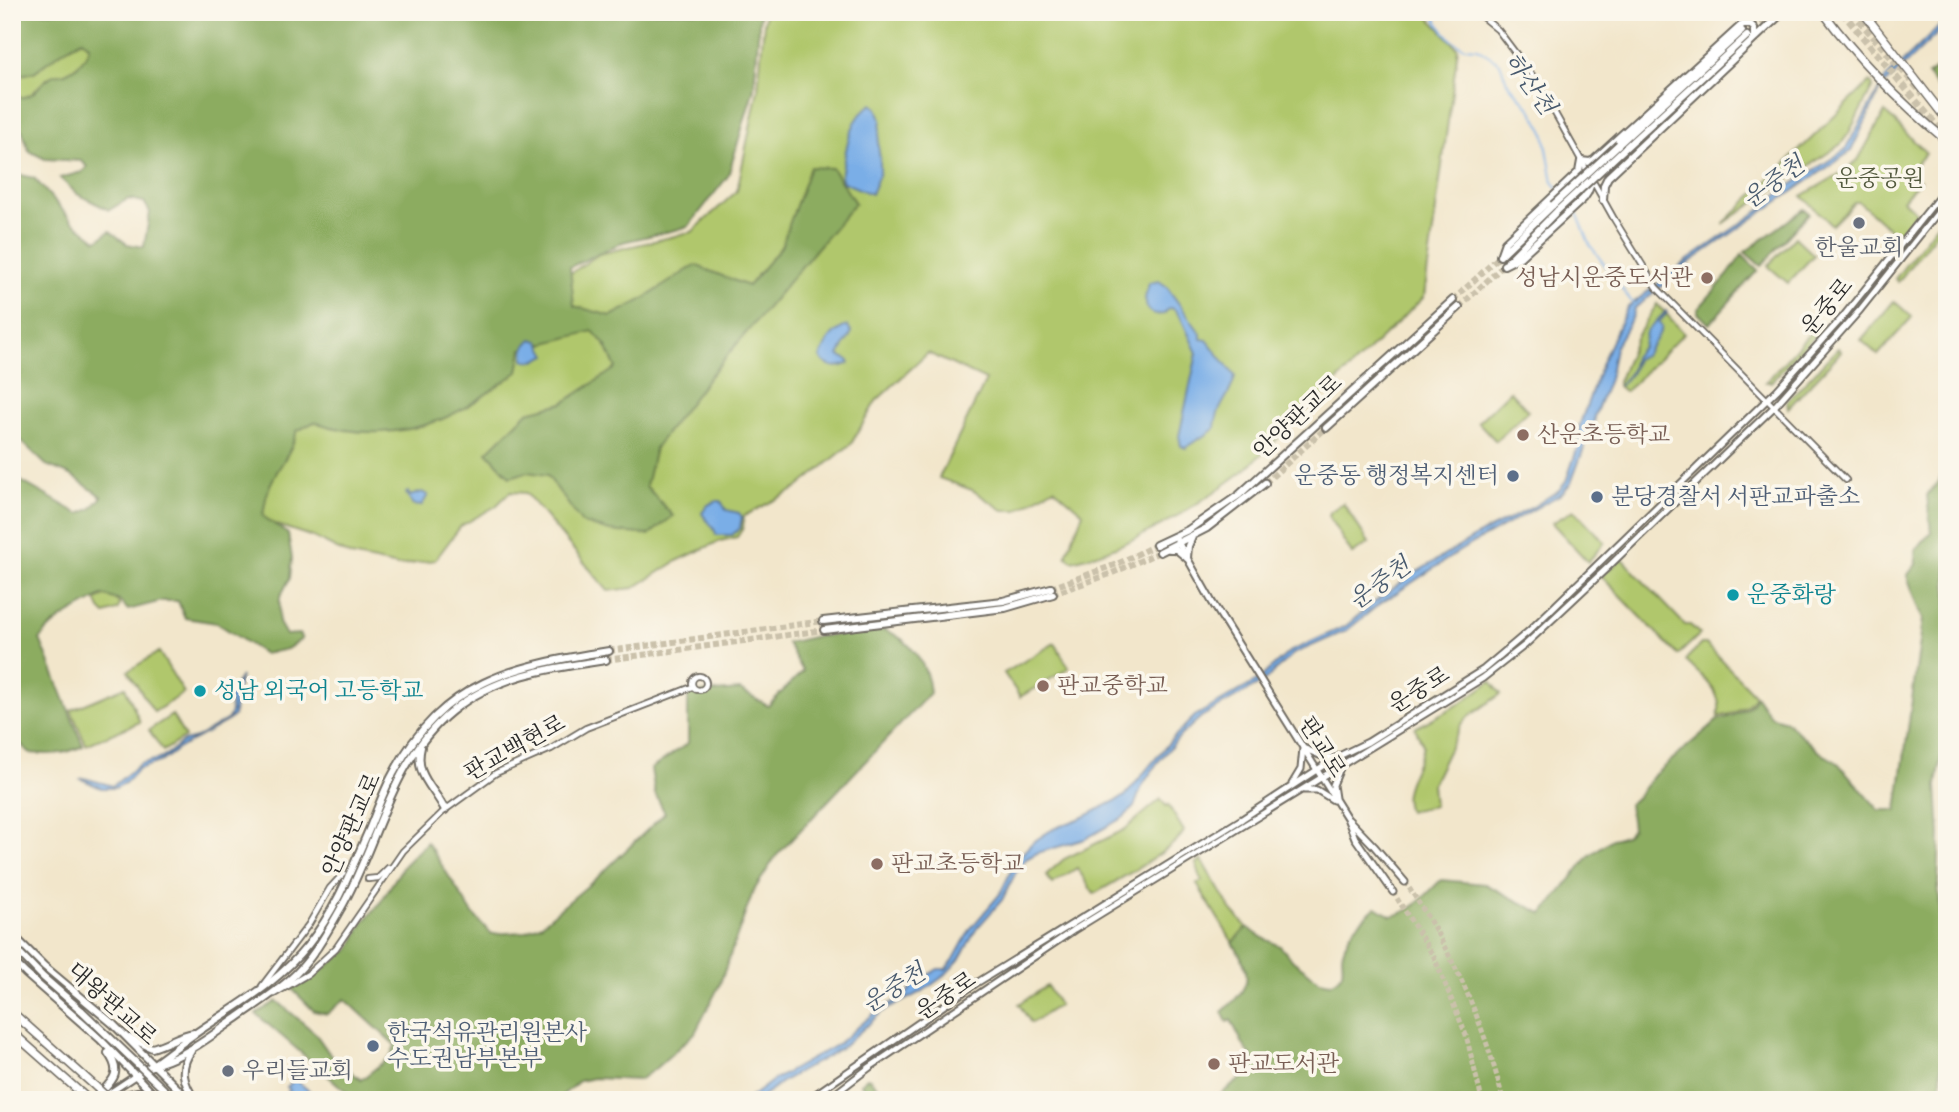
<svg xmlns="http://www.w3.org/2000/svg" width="1959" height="1112" viewBox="0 0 1959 1112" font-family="'Libre Bodoni','Noto Serif KR',serif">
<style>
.green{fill:#b0c76c;stroke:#6e794c;stroke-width:2}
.forest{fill:#8cac60;stroke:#5c6c46;stroke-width:2}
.water{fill:#7aaee7;stroke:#526c89;stroke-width:2}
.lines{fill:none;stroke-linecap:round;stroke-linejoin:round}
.stream{stroke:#7aaee7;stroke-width:2}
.secondary-tunnel{stroke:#cac1ab;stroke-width:5;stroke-dasharray:5 2.5;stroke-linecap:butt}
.primary-tunnel{stroke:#cac1ab;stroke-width:6;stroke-dasharray:6 3;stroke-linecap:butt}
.motorway-tunnel{stroke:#cac1ab;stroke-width:7;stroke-dasharray:7 3.5;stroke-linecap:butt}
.tertiary-casing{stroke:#716c63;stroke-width:8}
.secondary-casing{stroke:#716c63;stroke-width:9}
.primary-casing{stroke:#716c63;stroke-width:10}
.motorway-casing{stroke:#716c63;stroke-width:10}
.tertiary{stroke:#fff;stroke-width:4.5}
.secondary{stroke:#fff;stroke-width:5}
.primary{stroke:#fff;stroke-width:6}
.motorway{stroke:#fff;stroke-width:7}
.primary-bridge-casing{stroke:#716c63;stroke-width:10;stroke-linecap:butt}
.motorway-bridge-casing{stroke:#716c63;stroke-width:10;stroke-linecap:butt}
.primary-bridge{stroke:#fff;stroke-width:6}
.motorway-bridge{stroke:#fff;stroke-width:7}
.worship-dot{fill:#6b7280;stroke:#fbf7ec;stroke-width:2.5}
.education-dot{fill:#8d6e63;stroke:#fbf7ec;stroke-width:2.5}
.service-dot{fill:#5c6f8a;stroke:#fbf7ec;stroke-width:2.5}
.culture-dot{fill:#0f9aa8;stroke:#fbf7ec;stroke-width:2.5}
.labels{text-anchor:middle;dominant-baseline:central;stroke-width:7;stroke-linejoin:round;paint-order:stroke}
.park-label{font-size:23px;fill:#535a3e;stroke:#fbf7ec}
.worship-label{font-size:23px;fill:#5b616d;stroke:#fbf7ec}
.education-label{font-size:23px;fill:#785e54;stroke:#fbf7ec;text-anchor:start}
.street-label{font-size:23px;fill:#2b2b2b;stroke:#fbf7ec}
.service-label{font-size:23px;fill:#4e5e75;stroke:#fbf7ec;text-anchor:start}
.culture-label{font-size:23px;fill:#0d838f;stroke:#fbf7ec;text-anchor:start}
.water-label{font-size:24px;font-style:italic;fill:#47596d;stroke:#fbf7ec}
</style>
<rect width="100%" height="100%" fill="#fbf7ec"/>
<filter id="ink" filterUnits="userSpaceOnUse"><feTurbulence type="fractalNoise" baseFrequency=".0143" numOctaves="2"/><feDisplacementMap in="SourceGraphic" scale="14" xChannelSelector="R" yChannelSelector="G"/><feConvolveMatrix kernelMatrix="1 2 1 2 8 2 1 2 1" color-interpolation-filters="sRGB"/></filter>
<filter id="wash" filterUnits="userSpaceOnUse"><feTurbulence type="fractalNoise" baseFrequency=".00686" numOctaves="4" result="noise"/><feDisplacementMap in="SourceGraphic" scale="28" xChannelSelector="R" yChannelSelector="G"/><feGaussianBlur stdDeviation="1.57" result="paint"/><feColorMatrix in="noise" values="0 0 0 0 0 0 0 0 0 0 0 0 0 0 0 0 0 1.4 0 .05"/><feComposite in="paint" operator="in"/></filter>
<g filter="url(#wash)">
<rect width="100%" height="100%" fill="#f2e6cb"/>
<!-- green -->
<path class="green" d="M765,12H1428L1427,15L1458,48L1424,297L1246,469C1196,507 1133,547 1072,561L1066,555L1083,513L1054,488L1017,510H1003L972,490L939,478L986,380L928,353L876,401L851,444L796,489L744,516L743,528L737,537L720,541L677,561L634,588L608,591L526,493L510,492L496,506L461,526L435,560L398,566L351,556L313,537L256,518L272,428L568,275L599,254L692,232L737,191L758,89Z
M82,40L89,45C88,57 77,68 65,73C62,74 58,74 54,75C35,83 38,101 12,97V77L34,72L64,50Z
M1870,82L1873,86L1849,133L1841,144L1723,224Z
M1885,112L1926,153L1910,171L1920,180L1903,200L1916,212L1897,236L1859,202H1855L1832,225L1802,196L1841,173L1858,160Z
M1947,211V219L1898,282L1895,279Z
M1795,237L1814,255L1788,283L1768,266Z
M1894,301L1912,317L1878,355L1861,340Z
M1657,304L1684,333L1625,392L1618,386V382L1636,338Z
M1817,325L1821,329L1771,382H1766Z
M1838,348L1841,351L1835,358L1788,408L1787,401Z
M1510,391L1528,411L1496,441L1478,422Z
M1343,503L1369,543L1352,554L1329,517L1330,512Z
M1574,510L1605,542L1588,562L1552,523Z
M1622,559L1685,625H1690L1700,634L1678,655L1601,576Z
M105,596L115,598L120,605L117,610L105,614L100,609L96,600Z
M1055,643L1069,668L1020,697L1004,673Z
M1701,644H1706L1755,695C1748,709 1733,714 1718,717C1725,692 1702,677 1686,661L1687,658Z
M159,652L184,693L154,712L128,671Z
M1491,681L1501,694L1468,717L1461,725L1432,784L1434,806L1408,811C1398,790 1419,767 1423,745L1415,728L1461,703Z
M125,687L140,722L86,745L71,710Z
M172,715L185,737L163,751L149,730Z
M1161,799L1166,806L1168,805L1184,831C1176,849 1114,882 1094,894L1077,868L1052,884L1046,875L1064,859L1124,830Z
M1201,860L1232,911L1247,927L1233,943L1197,884L1202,881L1196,863Z
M1047,986L1059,1005L1031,1023L1019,1004Z"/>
<!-- forest -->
<path class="forest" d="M12,12H760L754,88L728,176L688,227L623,242L570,267L574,306L611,316L640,301L695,265L748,286L781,247L810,167L832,168L855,203L710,376L655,448L646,486L673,516L649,535L610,531L582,523L547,475L527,472L510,477L487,452L528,412L563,403L616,368L606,346L593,331L522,349L518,372C494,388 468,409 440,420C399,436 355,436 314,422L297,431C292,450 283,461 274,477C267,489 265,502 263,516L288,534L292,558L290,578L280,597L279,623L286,635L299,634L302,639L287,649L264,654L217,623L185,618L178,601H162L128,610L120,601L103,595C81,608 55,618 40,639L83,746C64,755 49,755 29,753L18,741L16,709L12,706L14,613L12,610V476L79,514L91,509L102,497L71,475L46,465L12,432V173L34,178L72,221L97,240L110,231L127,244L144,247L150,212L144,202L128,199L109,210L77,194L60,178L82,172L87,167L82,161L45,159L29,151L22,130L12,127V97C38,101 35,83 54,75C58,74 62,74 65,73C77,68 89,57 89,45L82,40L64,50L34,72L12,77Z
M1938,67L1947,79V101L1928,75Z
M1804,209L1809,213L1761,266L1745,252Z
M1742,255L1758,270L1709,324L1698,313V309L1728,275Z
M1947,463V719L1937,786L1940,835L1938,883L1942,927L1941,1100H1213L1251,1071L1256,1062L1244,1046L1231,1020L1227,1022L1222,1012C1251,986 1254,977 1233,943L1247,927L1261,937L1280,946L1293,961L1320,981L1330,983C1345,978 1343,969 1342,956C1342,950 1347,941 1349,936C1355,925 1367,915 1376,907L1391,916C1412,913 1426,894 1441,880L1485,884L1543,914L1589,856L1612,839L1625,836L1632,829L1629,804L1638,796L1652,777L1718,720C1733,716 1750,711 1756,696L1770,716L1786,721L1818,751L1838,763L1879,810H1897L1923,619L1907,576L1916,564L1915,551L1931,532L1927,495L1939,481L1944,465Z
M884,630C911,639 928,665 930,693L776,856L753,892L719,986L695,1033L656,1068L639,1080L594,1078L579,1081L557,1100H356L256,1014L277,1001L315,1033L329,1053L361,1080L391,1056L395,1045L345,999L327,1014L314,1011L291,988L303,984L350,949L363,923L380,903L404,865L427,842L473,914L491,934L524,932L542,924L597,878L665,813L655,794L651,769L688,743V694L740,690L768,706L803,671L787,643L813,637Z
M867,1078L870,1079L880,1090L883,1100H872L861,1084Z"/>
<!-- water -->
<path class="water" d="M1947,19V24L1882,87L1851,151L1690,262L1635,308L1633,316L1615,347L1609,379L1595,415L1594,429L1588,437L1571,483L1561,494L1461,550L1377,606L1346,631L1293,654L1263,682L1201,717L1180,736L1157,763L1142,786L1134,807L1124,817L1085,839L1037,853L1026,859L1016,872L1002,900L977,928L959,960L944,976L923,991L882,1012L845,1045L828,1056L783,1081L757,1100H747L772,1081L838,1044L877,1011L906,995L914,984L938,969H946L954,959L971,928L1000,894L1017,859L1033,842L1053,829L1086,816L1125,796L1171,740L1195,716L1257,681L1289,652L1346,626L1372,604L1412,575L1478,535L1533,507L1559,490L1566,481L1580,441L1579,427L1603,360L1627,308L1688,260L1763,208L1782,191L1845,150L1885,79Z
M872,104L877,108L881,119L878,145L880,159V172L871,194L843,182L841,176C846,152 848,119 872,104Z
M1159,281L1166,286L1201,334V339L1207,340L1235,376C1232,395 1215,408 1215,428C1205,438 1195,439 1186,448L1181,446L1179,436L1197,353L1181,318L1174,309L1169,308L1164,314L1154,315L1147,309L1145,298L1149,283Z
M1666,311L1667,313L1659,322L1662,327C1659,338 1651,345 1645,355L1636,359L1632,372L1619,386L1631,371L1634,357L1643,346L1646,332Z
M847,326L852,332L839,355L848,360L850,363C838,369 828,368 820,358C825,344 832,331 847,326Z
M532,339L539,341L547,355L535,361L524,360C524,350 524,346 532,339Z
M408,492L410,496L422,492L428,495L422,505L417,506L412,504L406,493Z
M716,501H721L726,510L739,513L742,517L740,528L732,535H716C715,525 706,522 702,513L708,505Z
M241,676L235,697L234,715L229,720L178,749L162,761L138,769L125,783L115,788H101L81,779L84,778L113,786L140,764L162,758L184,741L196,738L228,719L231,712L229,695Z
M295,1079L314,1095L318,1093L325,1100H281L290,1090L287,1087Z"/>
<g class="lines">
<!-- stream -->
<path class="stream" d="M1433,12L1439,25L1452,40L1464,47L1477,48L1500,63L1507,82L1531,109L1544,132L1553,182L1558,188
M1570,204L1577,213L1590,245L1634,305"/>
</g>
</g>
<g filter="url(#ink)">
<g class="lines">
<!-- secondary-tunnel -->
<path class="secondary-tunnel" d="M1405,882C1451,949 1484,1021 1503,1100
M1393,892L1434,957L1466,1035L1482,1100"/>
<!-- primary-tunnel -->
<path class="primary-tunnel" d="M1742,31L1764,12
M1747,36L1772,12
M1453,300L1500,256
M1459,307L1504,265
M1265,483L1326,428
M1051,588L1117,564L1156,545
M1053,594L1110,574L1160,552
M609,651L823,621
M606,660L824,630"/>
<!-- motorway-tunnel -->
<path class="motorway-tunnel" d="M1842,12L1947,138
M1852,12L1923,94"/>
<defs>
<path id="tertiary" d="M1476,12L1498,30L1538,83L1614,219L1656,287L1846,480
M692 683a7 7 0 1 1 14 0a7 7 0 1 1-14 0Z
M368,879L378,878L388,868
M262,986L309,924L330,888L343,874
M274,994L308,974L336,948L403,851L445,810L496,773L551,749L586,728L692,687"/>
<path id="secondary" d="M1177,540L1212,602L1347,818L1355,838L1393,892
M1303,748L1322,756L1333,758
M1292,784L1301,769L1303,748
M1304,790H1317L1333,800
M1335,798L1333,785L1340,768
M1349,820L1374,846L1405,882
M99,1100L135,1076
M807,1100L975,984L1242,819L1335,758L1368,742L1484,669L1529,631L1777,390L1842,318L1947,187
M827,1100L870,1067L1074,930L1483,678L1525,645L1608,567L1774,407L1860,310L1947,201"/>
<path id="primary" d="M1744,24H1750L1754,28V38
M1619,144L1742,31
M1624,149L1747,36
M1603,200L1604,185L1608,177L1783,12
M1501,255L1553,205
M1500,256L1505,242L1579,172L1581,161L1590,162L1594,160
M1508,261L1558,210
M1504,265L1520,257L1584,198C1594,186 1590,173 1595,159L1756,12
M1326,428L1459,307
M1156,545L1188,530L1239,495L1453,300
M1170,549H1176L1187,558
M1160,552L1207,528L1265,483
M1187,558L1188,546L1192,537
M823,621L1003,601L1051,588
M824,630L1005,608L1053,594
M421,747C414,775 433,786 445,810
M12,934L44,966L113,1024L189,1100
M12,945L43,977L82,1011
M12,960L26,974L100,1039L159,1100
M130,1038L152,1048C167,1044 179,1035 194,1033
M191,1051C179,1068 183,1083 195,1100
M160,1063C189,1054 212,1035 237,1018C254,1006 273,994 288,981C311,962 327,933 341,908C379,842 390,761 452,711C496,675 551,668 606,660
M135,1076C157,1064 175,1047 196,1033C237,1005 276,985 308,945C335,911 351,871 368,832C376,813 383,792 393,774C443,680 513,666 609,651
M94,1100C109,1083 125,1076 108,1053
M106,1100L137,1092L151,1095"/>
<path id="motorway" d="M1823,12C1859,61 1901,103 1947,141
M1863,12L1947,120
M12,1012L96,1087
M12,1032L89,1100"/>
</defs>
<!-- tertiary casing -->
<use href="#tertiary" class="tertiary-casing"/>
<!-- secondary casing -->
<use href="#secondary" class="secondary-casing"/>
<!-- primary casing -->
<use href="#primary" class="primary-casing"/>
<!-- motorway casing -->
<use href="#motorway" class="motorway-casing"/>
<!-- tertiary -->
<use href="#tertiary" class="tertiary"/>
<!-- secondary -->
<use href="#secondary" class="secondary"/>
<!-- primary -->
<use href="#primary" class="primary"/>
<!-- motorway -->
<use href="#motorway" class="motorway"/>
<defs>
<path id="primary-bridge" d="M1553,205L1619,144
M1558,210L1624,149
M82,1011L175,1100"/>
<path id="motorway-bridge" d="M96,1087L110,1100"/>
</defs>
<!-- primary-bridge casing -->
<use href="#primary-bridge" class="primary-bridge-casing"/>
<!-- motorway-bridge casing -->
<use href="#motorway-bridge" class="motorway-bridge-casing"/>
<!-- primary-bridge -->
<use href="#primary-bridge" class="primary-bridge"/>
<!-- motorway-bridge -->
<use href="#motorway-bridge" class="motorway-bridge"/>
</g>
</g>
<!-- markers -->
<g class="worship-dot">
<circle cx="1859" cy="223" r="7"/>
<circle cx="228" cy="1071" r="7"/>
</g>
<g class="education-dot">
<circle cx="1707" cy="278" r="7"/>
<circle cx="1523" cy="435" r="7"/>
<circle cx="1043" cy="686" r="7"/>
<circle cx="877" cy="864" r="7"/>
<circle cx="1214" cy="1064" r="7"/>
</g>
<g class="service-dot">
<circle cx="1513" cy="476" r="7"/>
<circle cx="1597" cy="497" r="7"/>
<circle cx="373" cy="1046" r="7"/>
</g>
<g class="culture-dot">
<circle cx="1733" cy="595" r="7"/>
<circle cx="200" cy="691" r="7"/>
</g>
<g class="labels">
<!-- park labels -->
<g class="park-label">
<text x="1880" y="179">운중공원</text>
</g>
<!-- worship labels -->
<g class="worship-label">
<text x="1859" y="248">한울교회</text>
<text x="242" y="1071" text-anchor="start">우리들교회</text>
</g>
<!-- education labels -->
<g class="education-label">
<text x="1693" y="278" text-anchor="end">성남시운중도서관</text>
<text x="1537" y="435">산운초등학교</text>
<text x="1057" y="686">판교중학교</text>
<text x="891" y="864">판교초등학교</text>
<text x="1228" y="1064">판교도서관</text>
</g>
<!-- street labels -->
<g class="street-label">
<text transform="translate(1827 307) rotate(-50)">운중로</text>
<text transform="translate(1298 417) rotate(-43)">안양판교로</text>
<text transform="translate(1419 690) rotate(-32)">운중로</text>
<text transform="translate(1322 747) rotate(58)">판교로</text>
<text transform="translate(515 748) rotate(-29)">판교백현로</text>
<text transform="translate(352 825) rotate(-66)">안양판교로</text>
<text transform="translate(946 996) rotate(-34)">운중로</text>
<text transform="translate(112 1004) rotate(42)">대왕판교로</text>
</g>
<!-- service labels -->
<g class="service-label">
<text x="1499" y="476" text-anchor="end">운중동 행정복지센터</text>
<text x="1611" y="497">분당경찰서 서판교파출소</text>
<text x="387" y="1033">한국석유관리원본사<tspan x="387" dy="26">수도권남부본부</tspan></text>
</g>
<!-- culture labels -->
<g class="culture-label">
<text x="1747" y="595">운중화랑</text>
<text x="214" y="691">성남 외국어 고등학교</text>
</g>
<!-- water labels -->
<g class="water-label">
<text transform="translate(1529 84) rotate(54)">하산천</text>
<text transform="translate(1774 183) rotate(-36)">운중천</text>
<text transform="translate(1380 584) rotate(-36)">운중천</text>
<text transform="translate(894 989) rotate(-32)">운중천</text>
</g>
</g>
<!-- margin -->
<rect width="1959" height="1112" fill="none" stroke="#fbf7ec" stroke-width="42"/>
</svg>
